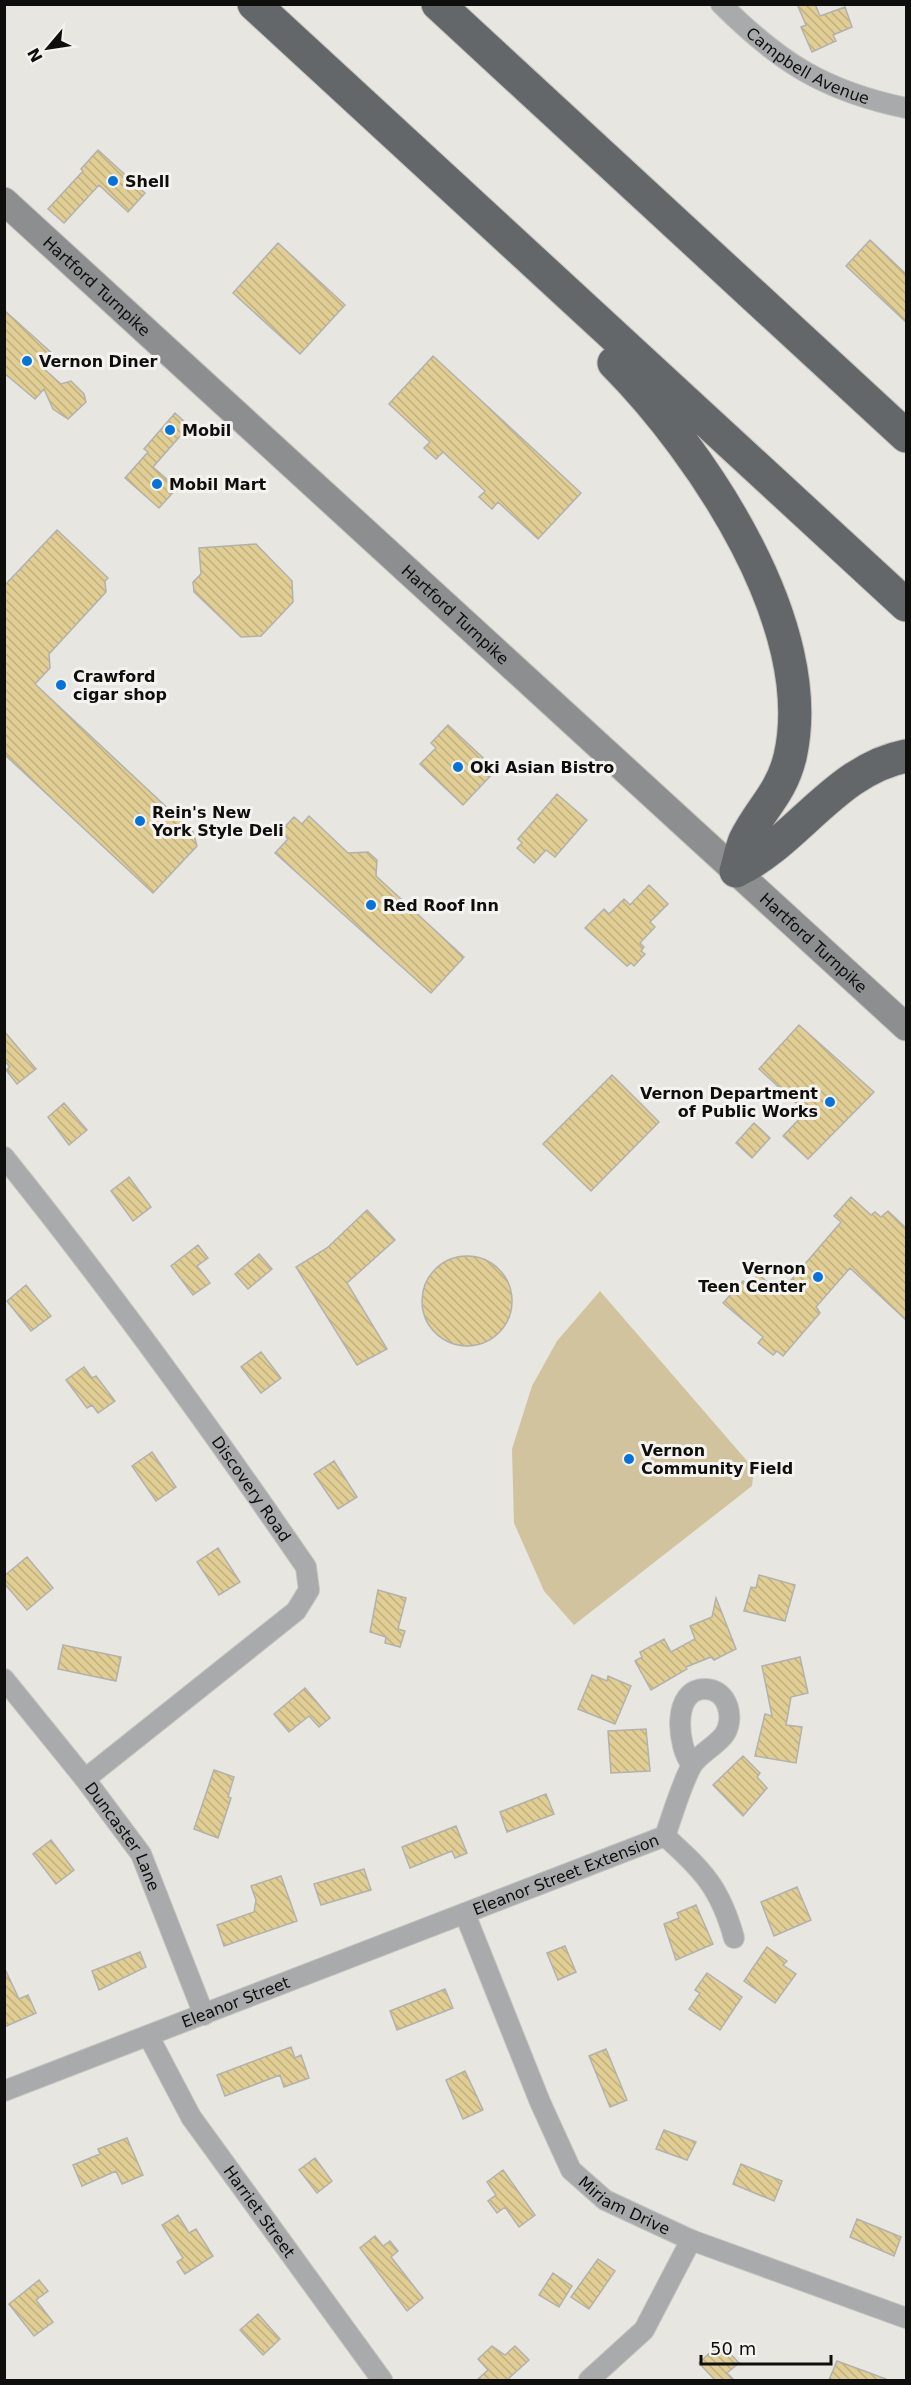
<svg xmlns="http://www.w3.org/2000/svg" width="911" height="2385" viewBox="0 0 911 2385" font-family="'DejaVu Sans',sans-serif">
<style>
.garden{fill:#d0c39d}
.building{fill:url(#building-back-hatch);stroke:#b3b1ad;stroke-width:1.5}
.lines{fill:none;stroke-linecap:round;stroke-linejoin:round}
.minor-casing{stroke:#c4c3bf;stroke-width:22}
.secondary-casing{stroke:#c4c3bf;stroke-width:29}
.motorway-casing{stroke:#c4c3bf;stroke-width:35}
.minor{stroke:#a9aaac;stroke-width:20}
.secondary{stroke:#8c8e90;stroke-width:27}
.motorway{stroke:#64676a;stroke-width:33}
.poi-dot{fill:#0573da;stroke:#f5f3ef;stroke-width:2}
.labels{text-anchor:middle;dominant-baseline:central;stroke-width:6;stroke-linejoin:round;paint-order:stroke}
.street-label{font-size:16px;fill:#0e0e0d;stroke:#f5f3ef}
.poi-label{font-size:16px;font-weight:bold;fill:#0e0e0d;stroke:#f5f3ef;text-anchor:start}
</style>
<defs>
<pattern id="building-back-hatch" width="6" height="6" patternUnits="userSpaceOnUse" patternTransform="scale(1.5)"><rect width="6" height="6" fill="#e1ce94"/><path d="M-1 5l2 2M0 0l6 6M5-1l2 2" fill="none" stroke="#c0b07e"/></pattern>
</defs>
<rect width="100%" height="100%" fill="#e7e6e1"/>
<!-- garden -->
<path class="garden" d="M600,1291L754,1469L752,1486L574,1625L544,1591L514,1523L512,1449L532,1386L557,1341Z"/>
<!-- building -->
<path class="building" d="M797,4H815L820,16L845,7L852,27L833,35L836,41L812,52L801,27L806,25Z
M98,150L145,193L128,212L99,185L64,223L48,209L83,171L81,169Z
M870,240L906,274V322L846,266Z
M278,243L345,305L300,354L233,293Z
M4,310L54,355L43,368L61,384L71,381L84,394L86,402L68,419L53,409L44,389L35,399L4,373Z
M433,356L581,493L538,539L498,502L492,509L479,497L485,491L443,452L436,459L424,448L430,442L389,404Z
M175,413L189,426L153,467L177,488L159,508L125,478L148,452L144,449Z
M57,530L108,578L105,581L106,592L49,654L50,668L35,684L193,832L197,846L153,893L4,754V586Z
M256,544L292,581L293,602L261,636L241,637L194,592L193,582L201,574L199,548Z
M448,725L496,770L463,805L420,764L436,748L431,743Z
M557,794L587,820L555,857L546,850L534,863L517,848L522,843L518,839Z
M309,816L348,853L368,852L377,860L376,876L464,957L431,993L275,853L288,839L280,832L294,817L302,824Z
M649,885L668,904L650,922L655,927L640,943L644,947L641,951L645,954L634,966L631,963L627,966L585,928L604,909L609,914L624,899L630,905Z
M799,1025L874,1092L808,1159L783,1136L806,1112L759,1069Z
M4,1031L36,1069L17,1084L6,1070L10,1067L4,1060Z
M612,1075L659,1122L591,1191L543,1144Z
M64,1103L87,1130L69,1145L48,1117Z
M754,1123L770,1138L752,1158L736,1143Z
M129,1177L151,1207L133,1221L111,1191Z
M851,1197L871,1215L875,1212L881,1217L888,1211L906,1228V1320L850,1268L816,1307L820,1313L783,1356L777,1351L773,1355L758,1343L763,1337L723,1303L743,1281L749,1285L758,1274L780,1293L841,1222L834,1216Z
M367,1210L395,1240L347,1283L387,1349L357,1365L296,1267L327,1248Z
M198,1245L208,1258L197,1266L210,1283L193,1295L171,1266Z
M259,1254L272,1269L248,1289L235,1274Z
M422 1301a45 45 0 1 1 90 0a45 45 0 1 1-90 0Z
M26,1285L51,1316L31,1331L7,1301Z
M261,1352L281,1378L261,1393L241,1367Z
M84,1367L92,1378L96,1376L115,1401L98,1413L92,1405L87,1408L66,1380Z
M152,1452L176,1487L156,1501L132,1466Z
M334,1461L357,1497L338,1509L314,1474Z
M218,1548L240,1582L219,1595L197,1562Z
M27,1557L53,1588L27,1610L4,1583V1576Z
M759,1575L795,1585L785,1621L744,1611L751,1587L756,1588Z
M378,1590L406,1598L398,1629L405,1631L400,1647L385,1643L386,1637L370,1632Z
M716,1598L736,1649L714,1660L711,1657L686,1667L687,1669L651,1690L635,1661L642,1657L640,1652L664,1639L671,1652L695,1639L690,1626L712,1617Z
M63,1645L121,1657L116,1681L58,1669Z
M800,1657L808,1693L791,1697L786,1725L802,1727L796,1763L755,1756L765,1714L772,1716L762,1666Z
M592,1675L607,1681L608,1676L631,1686L615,1724L578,1709Z
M305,1688L330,1718L319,1727L309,1716L289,1732L274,1714Z
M646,1729L650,1771L611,1773L608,1731Z
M743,1756L760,1773L757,1777L767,1788L743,1816L713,1785Z
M214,1770L234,1777L228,1797L231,1798L218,1838L194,1829Z
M546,1794L554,1814L507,1832L500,1812Z
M456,1826L467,1853L455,1858L452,1851L410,1868L402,1847Z
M51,1840L74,1870L56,1884L33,1854Z
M364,1869L371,1890L321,1905L314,1884Z
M281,1876L297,1921L224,1946L217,1925L254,1912L256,1900L251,1886Z
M797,1887L811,1920L774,1936L761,1902Z
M696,1905L713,1944L676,1960L664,1924L679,1918L677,1913Z
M565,1946L576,1972L558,1980L547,1953Z
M767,1947L787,1961L783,1965L796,1974L775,2003L744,1981Z
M140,1952L146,1967L99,1990L92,1971Z
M4,1967L19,1999L28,1995L36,2013L4,2027Z
M707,1973L742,1997L720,2030L689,2009L700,1993L695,1990Z
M445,1989L453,2008L397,2030L390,2011Z
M291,2047L295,2058L301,2055L309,2078L284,2087L280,2075L225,2096L217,2075Z
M606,2049L627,2100L610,2107L589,2056Z
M465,2071L483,2110L463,2119L446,2080Z
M664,2130L696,2142L687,2160L656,2149Z
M127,2138L143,2175L122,2184L116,2171L82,2186L73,2165L100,2154L98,2149Z
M315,2158L332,2181L317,2193L299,2170Z
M741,2164L782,2181L774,2201L733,2184Z
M503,2170L535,2215L519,2227L505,2207L497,2213L488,2201L496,2195L487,2182Z
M178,2215L189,2233L196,2229L213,2256L185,2274L177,2262L183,2258L162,2225Z
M857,2219L901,2237L894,2256L850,2237Z
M375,2236L383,2246L390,2241L398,2251L391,2257L423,2298L407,2311L360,2248Z
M598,2259L615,2271L589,2309L571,2297Z
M553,2273L572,2286L559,2307L539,2295Z
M39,2280L48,2291L36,2300L53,2322L34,2336L9,2304Z
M258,2314L280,2339L263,2355L240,2330Z
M720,2343L739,2363L727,2373L734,2380H715L699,2363Z
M492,2346L505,2355L515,2346L529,2360L507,2380H477L488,2370L478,2359Z
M837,2361L886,2379V2380H829Z"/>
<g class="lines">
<defs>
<g id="minor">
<path id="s1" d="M721,4C780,63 825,91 906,108"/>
<path id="s2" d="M4,1157C111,1290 210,1427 306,1567L309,1590L296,1611L85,1779"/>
<path id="s3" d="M4,1679L85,1779L141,1854L204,2015"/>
<path d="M665,1836C703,1871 720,1887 734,1938"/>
<path id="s4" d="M465,1914L540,2102L571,2170L605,2200L691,2240L906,2318"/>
<path id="s5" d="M149,2037L191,2117L382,2380"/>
<path id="s6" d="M4,2091L665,1836C673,1814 680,1788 691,1767C698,1754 715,1747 724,1735C735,1720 729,1690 706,1689C671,1688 677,1747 692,1765"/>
<path d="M589,2380L644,2330L691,2240"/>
</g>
<g id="secondary">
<path id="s7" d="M4,201L906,1027"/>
</g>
<path id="motorway" d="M254,4L906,605
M438,4L906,436
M614,363C702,452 820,626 790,757C781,794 760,809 745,840C741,850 739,861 736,871
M736,871C798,841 835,770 906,756"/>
</defs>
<!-- minor casing -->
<use href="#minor" class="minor-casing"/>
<!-- secondary casing -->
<use href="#secondary" class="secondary-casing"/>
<!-- motorway casing -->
<use href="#motorway" class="motorway-casing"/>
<!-- minor -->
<use href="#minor" class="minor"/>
<!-- secondary -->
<use href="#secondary" class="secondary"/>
<!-- motorway -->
<use href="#motorway" class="motorway"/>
</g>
<!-- markers -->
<g class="poi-dot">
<circle cx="113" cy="181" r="6"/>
<circle cx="27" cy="361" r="6"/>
<circle cx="170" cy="430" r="6"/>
<circle cx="157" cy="484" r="6"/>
<circle cx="61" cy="685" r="6"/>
<circle cx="458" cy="767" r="6"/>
<circle cx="140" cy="821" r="6"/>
<circle cx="371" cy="905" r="6"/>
<circle cx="830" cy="1102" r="6"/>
<circle cx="818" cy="1277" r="6"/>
<circle cx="629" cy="1459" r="6"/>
</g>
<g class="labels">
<!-- street labels -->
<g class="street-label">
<text stroke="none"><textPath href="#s1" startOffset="108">Campbell Avenue</textPath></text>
<text stroke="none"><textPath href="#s7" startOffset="126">Hartford Turnpike</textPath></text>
<text stroke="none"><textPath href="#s7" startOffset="612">Hartford Turnpike</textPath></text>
<text stroke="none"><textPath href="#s7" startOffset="1098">Hartford Turnpike</textPath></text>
<text stroke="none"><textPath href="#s2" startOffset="414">Discovery Road</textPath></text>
<text stroke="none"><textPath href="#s3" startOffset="198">Duncaster Lane</textPath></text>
<text stroke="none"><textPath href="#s6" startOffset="602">Eleanor Street Extension</textPath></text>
<text stroke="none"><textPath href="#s6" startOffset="248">Eleanor Street</textPath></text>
<text stroke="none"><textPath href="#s4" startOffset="342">Miriam Drive</textPath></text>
<text stroke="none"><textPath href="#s5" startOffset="207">Harriet Street</textPath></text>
</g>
<!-- poi labels -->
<g class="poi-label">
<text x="125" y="181">Shell</text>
<text x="39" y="361">Vernon Diner</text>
<text x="182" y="430">Mobil</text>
<text x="169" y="484">Mobil Mart</text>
<text x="73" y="676">Crawford<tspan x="73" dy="18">cigar shop</tspan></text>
<text x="470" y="767">Oki Asian Bistro</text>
<text x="152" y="812">Rein's New<tspan x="152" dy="18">York Style Deli</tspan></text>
<text x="383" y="905">Red Roof Inn</text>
<text x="818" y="1093" text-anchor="end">Vernon Department<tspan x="818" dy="18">of Public Works</tspan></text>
<text x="806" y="1268" text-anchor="end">Vernon<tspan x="806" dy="18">Teen Center</tspan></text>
<text x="641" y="1450">Vernon<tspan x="641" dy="18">Community Field</tspan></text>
</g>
</g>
<!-- border -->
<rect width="911" height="2385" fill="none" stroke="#0e0e0d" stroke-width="12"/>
<!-- north arrow -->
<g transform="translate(48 48) rotate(241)" stroke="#f5f3ef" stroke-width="4.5" paint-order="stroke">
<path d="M0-4.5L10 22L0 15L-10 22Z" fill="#0e0e0d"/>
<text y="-9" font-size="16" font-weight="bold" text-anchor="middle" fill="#0e0e0d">N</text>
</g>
<!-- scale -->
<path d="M701 2355v9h130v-9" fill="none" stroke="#0e0e0d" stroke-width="3"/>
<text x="710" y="2355" font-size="18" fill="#0e0e0d" stroke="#f5f3ef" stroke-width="4.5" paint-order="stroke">50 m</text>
</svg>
